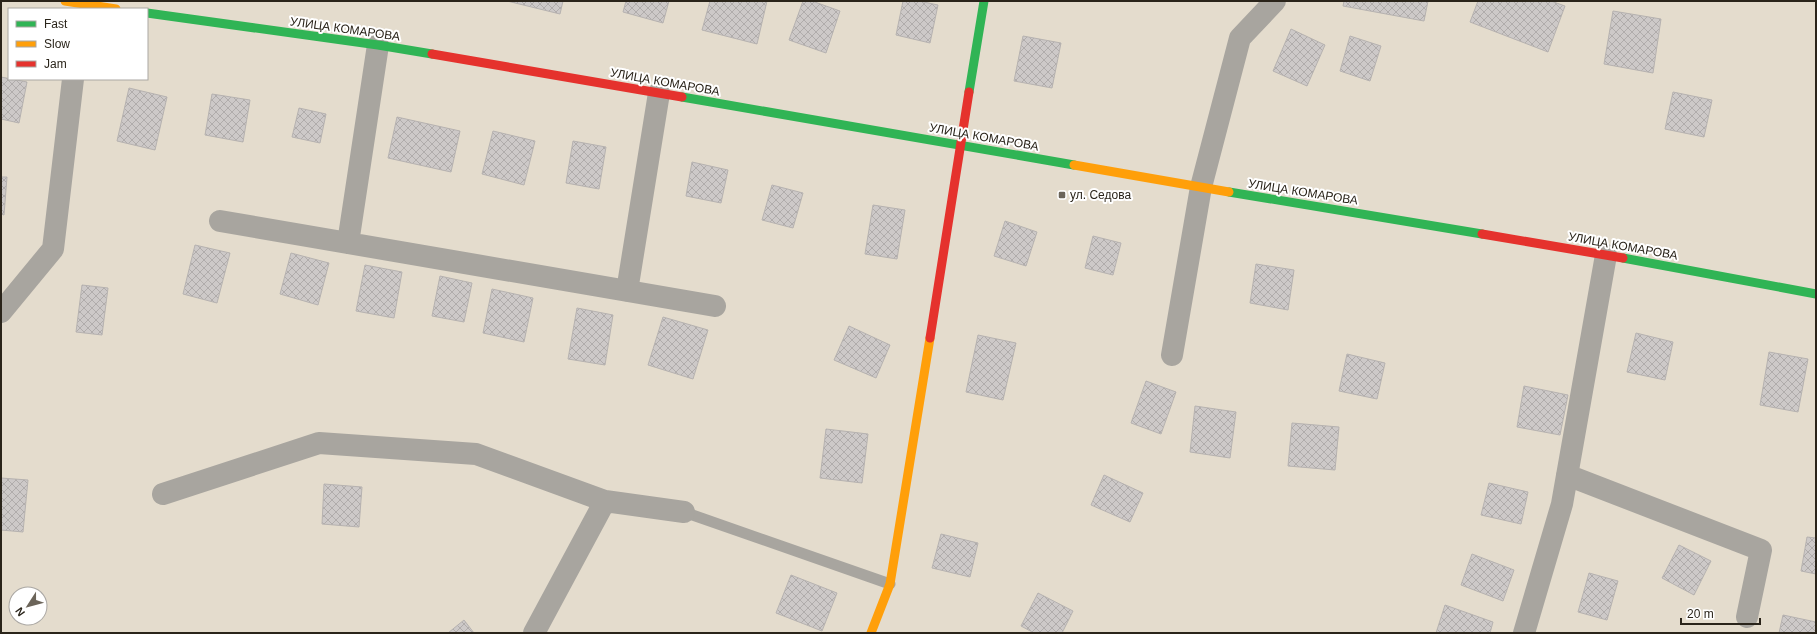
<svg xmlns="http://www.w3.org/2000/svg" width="1817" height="634" viewBox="0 0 1817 634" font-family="Helvetica,sans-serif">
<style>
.building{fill:url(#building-cross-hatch);stroke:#b6b2b0}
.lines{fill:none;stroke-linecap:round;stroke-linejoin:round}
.lane{stroke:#a8a59f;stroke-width:11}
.street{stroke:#a8a59f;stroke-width:22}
.fast{stroke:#30b455;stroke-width:9}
.slow{stroke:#ff9f0a;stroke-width:9}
.jam{stroke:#e5322d;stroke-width:9}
.poi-dot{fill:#6b6459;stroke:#fff;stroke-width:1.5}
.labels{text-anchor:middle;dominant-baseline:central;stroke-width:4;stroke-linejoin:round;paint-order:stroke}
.street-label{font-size:12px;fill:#2a241a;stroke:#fff}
.poi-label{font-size:12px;fill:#2a241a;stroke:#fff;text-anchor:start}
</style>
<defs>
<pattern id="building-cross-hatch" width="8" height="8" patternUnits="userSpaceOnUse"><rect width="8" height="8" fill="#cdc9c8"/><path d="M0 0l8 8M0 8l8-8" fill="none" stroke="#b0acab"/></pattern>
</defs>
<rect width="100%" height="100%" fill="#e4dccd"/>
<!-- building -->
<path class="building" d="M507,1H563L560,14Z
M626,1H669L663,23L623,12Z
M710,1H767L757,44L702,30Z
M803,1H812L840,11L826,53L789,40Z
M903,1H919L938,5L930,43L896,35Z
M1344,1H1428L1424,21L1343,6Z
M1478,1H1551L1565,6L1548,52L1470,22Z
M1613,11L1661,19L1653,73L1604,64Z
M1291,29L1325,45L1307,86L1273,71Z
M1023,36L1061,43L1052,88L1014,81Z
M1350,36L1381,46L1370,81L1340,71Z
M1,77L27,82L19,123L1,119Z
M129,88L167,97L155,150L117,141Z
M1673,92L1712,100L1704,137L1665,129Z
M212,94L250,100L243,142L205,135Z
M299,108L326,114L320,143L292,137Z
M397,117L460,131L451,172L388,158Z
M493,131L535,141L524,185L482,174Z
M573,141L606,147L599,189L566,183Z
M692,162L728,170L721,203L686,196Z
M1,177H7L4,215L1,214Z
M772,185L803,193L793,228L762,220Z
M873,205L905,210L897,259L865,254Z
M1005,221L1037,232L1026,266L994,256Z
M1093,236L1121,243L1113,275L1085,268Z
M195,245L230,253L217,303L183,294Z
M291,253L329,263L318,305L280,294Z
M1256,264L1294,270L1288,310L1250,303Z
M365,265L402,272L394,318L356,311Z
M440,276L472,283L464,322L432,316Z
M82,285L108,288L102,335L76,332Z
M492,289L533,298L524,342L483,333Z
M577,308L613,315L605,365L568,359Z
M663,317L708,330L693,379L648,365Z
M849,326L890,345L876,378L834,360Z
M1636,333L1673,342L1665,380L1627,372Z
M978,335L1016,343L1003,400L966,392Z
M1769,352L1808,359L1798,412L1760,405Z
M1347,354L1385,363L1377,399L1339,391Z
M1146,381L1176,392L1161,434L1131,423Z
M1524,386L1568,395L1560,435L1517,427Z
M1195,406L1236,412L1230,458L1190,452Z
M1292,423L1339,427L1335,470L1288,466Z
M826,429L868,434L862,483L820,478Z
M1104,475L1143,493L1130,522L1091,505Z
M1,478L28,480L23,532L1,530Z
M1489,483L1528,492L1521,524L1481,515Z
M324,484L362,487L359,527L322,524Z
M941,534L978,543L970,577L932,568Z
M1807,537L1816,538V574L1801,571Z
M1679,545L1711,561L1694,595L1662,578Z
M1472,554L1514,570L1503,601L1461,585Z
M1589,573L1618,581L1607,620L1578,612Z
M791,575L837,593L822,631L776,613Z
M1038,593L1073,611L1062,633H1034L1021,626Z
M1445,605L1493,622L1490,633H1436Z
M1783,615L1816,622V633H1779Z
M464,620L474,633H448Z"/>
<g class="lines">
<!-- lane -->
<path class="lane" d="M684,512L890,584"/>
<!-- street -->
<path class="street" d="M220,221L715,306
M348,243L378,45
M627,291L659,93
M1,312L53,249L73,79
M1172,355L1201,187L1240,38L1275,1
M1567,475L1761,550L1747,617
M163,494L319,443L476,454L605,501L684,512
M534,633L605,501
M1524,633L1562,504L1606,255"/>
<!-- fast -->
<path class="fast" d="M147,13L378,45L432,54
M969,92L984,1
M682,97L1074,165
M1229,192L1482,234
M1623,258L1816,294"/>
<!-- slow -->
<path class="slow" d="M65,1L116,9
M1074,165L1229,192
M871,633L890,584L930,338"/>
<!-- jam -->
<path class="jam" d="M432,54L682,97
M1482,234L1623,258
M930,338L969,92"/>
</g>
<!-- markers -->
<rect class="poi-dot" x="1058" y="191" width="8" height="8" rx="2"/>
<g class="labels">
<!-- street labels -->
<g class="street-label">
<text transform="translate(345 29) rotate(8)">УЛИЦА КОМАРОВА</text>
<text transform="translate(665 82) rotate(10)">УЛИЦА КОМАРОВА</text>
<text transform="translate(984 137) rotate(10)">УЛИЦА КОМАРОВА</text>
<text transform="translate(1303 192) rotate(9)">УЛИЦА КОМАРОВА</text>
<text transform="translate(1623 246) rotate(10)">УЛИЦА КОМАРОВА</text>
</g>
<!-- poi labels -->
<g class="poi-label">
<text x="1070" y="195">ул. Седова</text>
</g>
</g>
<!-- border -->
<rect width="1817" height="634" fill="none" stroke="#2a241a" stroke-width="4"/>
<!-- legend -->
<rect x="8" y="8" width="140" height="72" fill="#ffffff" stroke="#aaa7a3"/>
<rect x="16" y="21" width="20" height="6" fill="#30b455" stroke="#aaa7a3"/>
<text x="44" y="28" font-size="12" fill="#2a241a">Fast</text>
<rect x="16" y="41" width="20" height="6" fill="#ff9f0a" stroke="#aaa7a3"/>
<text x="44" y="48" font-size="12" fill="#2a241a">Slow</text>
<rect x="16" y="61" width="20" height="6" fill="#e5322d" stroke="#aaa7a3"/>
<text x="44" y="68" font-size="12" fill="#2a241a">Jam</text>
<!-- north arrow -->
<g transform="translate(28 606) rotate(234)"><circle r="19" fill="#ffffff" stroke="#aaa7a3"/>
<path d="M0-3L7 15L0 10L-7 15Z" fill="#6b6459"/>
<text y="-6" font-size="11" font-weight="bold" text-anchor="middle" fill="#2a241a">N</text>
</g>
<!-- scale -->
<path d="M1681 618v6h79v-6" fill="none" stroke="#2a241a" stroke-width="2"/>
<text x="1687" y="618" font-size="12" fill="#2a241a" stroke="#ffffff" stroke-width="3" paint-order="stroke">20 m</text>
</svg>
